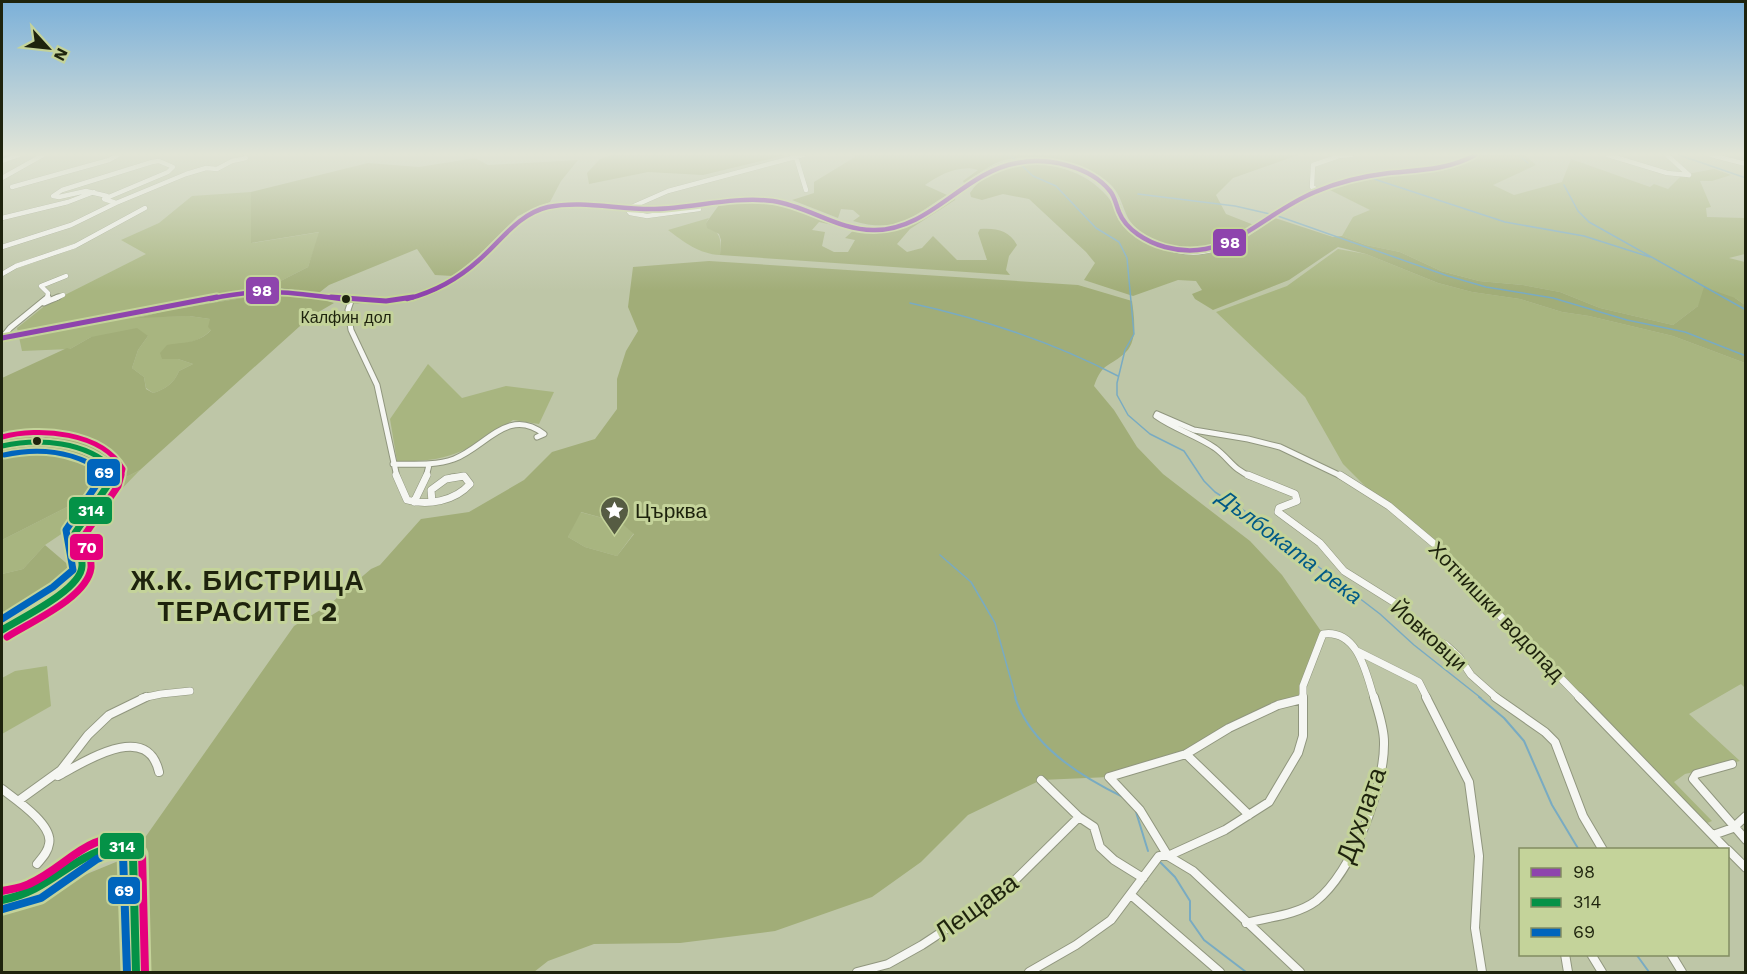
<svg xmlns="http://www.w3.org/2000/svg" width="1747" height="974" viewBox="0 0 1747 974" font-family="'Work Sans',sans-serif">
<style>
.green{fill:#a8b580}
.forest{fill:#a1ad78;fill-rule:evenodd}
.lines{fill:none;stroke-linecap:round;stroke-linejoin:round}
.stream-far1{stroke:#79abc2;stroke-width:1.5}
.stream{stroke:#79abc2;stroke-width:2}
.river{fill:#79abc2;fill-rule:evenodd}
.street-far3-casing{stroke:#90967e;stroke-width:5}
.street-far2-casing{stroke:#90967e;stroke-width:7}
.street-far1-casing{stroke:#90967e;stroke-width:8}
.street-casing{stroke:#90967e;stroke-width:10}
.secondary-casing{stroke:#90967e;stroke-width:1}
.street-far3{stroke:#f5f6f2;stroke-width:4.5}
.street-far2{stroke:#f5f6f2;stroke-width:5}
.street-far1{stroke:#f5f6f2;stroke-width:7}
.street{stroke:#f5f6f2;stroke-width:8}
.secondary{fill:#f5f6f2;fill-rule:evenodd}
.bus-1-far1-casing{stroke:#c4d39a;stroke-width:8}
.bus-1-casing{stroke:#c4d39a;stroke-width:9}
.bus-2-far2-casing{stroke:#c4d39a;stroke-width:9}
.bus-2-far1-casing{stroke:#c4d39a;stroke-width:11}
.bus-2-casing{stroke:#c4d39a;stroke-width:13}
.bus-3-far2-casing{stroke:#c4d39a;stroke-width:9}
.bus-3-far1-casing{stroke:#c4d39a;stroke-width:11}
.bus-3-casing{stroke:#c4d39a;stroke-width:13}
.bus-4-far2-casing{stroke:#c4d39a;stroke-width:9}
.bus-4-far1-casing{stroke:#c4d39a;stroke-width:11}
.bus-4-casing{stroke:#c4d39a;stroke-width:13}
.bus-1-far1{stroke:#8e44ad;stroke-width:4.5}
.bus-1{stroke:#8e44ad;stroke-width:5}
.bus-2-far2{stroke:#049247;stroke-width:5}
.bus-2-far1{stroke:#049247;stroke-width:7}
.bus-2{stroke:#049247;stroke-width:8}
.bus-3-far2{stroke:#0065bd;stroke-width:5}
.bus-3-far1{stroke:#0065bd;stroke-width:7}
.bus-3{stroke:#0065bd;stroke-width:8}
.bus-4-far2{stroke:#e5007d;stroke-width:5}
.bus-4-far1{stroke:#e5007d;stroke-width:7}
.bus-4{stroke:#e5007d;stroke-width:8}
.bus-dot{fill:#1e230d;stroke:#c4d39a;stroke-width:2}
.labels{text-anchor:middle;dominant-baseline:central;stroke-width:6;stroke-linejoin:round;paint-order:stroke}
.far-bus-label{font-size:16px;fill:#1e230d;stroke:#c4d39a}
.poi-label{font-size:21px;fill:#1e230d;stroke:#c4d39a;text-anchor:start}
.street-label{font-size:21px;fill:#1e230d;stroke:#c4d39a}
.water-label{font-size:22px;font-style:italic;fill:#005a86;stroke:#c4d39a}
.near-street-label{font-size:26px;fill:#1e230d;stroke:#c4d39a}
.district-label{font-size:27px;font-weight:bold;letter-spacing:1.5px;fill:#1e230d;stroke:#c4d39a}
.line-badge{stroke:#c4d39a;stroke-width:2}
.badge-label{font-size:16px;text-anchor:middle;font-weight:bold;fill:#fff}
</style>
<rect width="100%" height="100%" fill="#bec6a7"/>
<!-- green -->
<path class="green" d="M1475,155H1525L1536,165L1493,185L1514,195L1562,182L1571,159L1650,187L1654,184L1668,189L1682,175L1714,169L1731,175L1712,181H1700L1711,207L1706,208L1707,217L1745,218V254L1729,258L1745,262V305L1735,298L1698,306L1673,325L1600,308L1560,292L1523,285L1479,281L1441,271L1400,252L1366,245L1342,236L1353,217L1370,210L1328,189L1376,175L1454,168Z
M251,192L252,243L320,232L308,267L249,297L169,310L140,317L189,316L210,319L211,330C203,339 187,345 175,344L162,359H178L193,364L179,371C174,383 166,389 153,393L146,388L144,377L132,368L138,350L148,336L91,337L70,349L22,351L17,328L47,304L146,254L121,240L159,223L192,196Z
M709,218L706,223C721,235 721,236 720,255C699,254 684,242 668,230Z
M1338,249L1366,254L1438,283L1472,292L1520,299L1562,312L1589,316L1673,336L1745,363V688L1741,684L1689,714L1740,761L1685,774L1674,782L1712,821L1705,824L1745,862V868L1477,592L1464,572L1380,501L1343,464L1305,397L1216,312L1287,286Z
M428,364L462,398L506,386L554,392L539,424L513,420C470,449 451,463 397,461L390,419Z
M140,470L109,502L45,545L23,569L2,574V540Z
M580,512L621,523L634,533L617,556L585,547L568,537Z
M47,666L51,706L2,734V678L15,671Z"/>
<!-- forest -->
<path class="forest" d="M611,155H786L703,175L648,172L589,184L587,173L600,159Z
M854,155H1298L1233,178L1216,195L1226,214L1254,225C1242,233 1230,245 1215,248C1189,253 1142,243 1128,218C1122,206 1121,196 1112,186C1090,162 1033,152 1004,160C990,164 976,176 964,183L963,181L978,170C960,164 939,175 925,185L947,195C911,217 898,234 853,221L860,216L853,210L841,209L838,218L792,200L814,193V182L855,157Z
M475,158L488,165L578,160L561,181L550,202L518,216L479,255L453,276L435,275L417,249L329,285L320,292L321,299L334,303L310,317L140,470L2,540V378L67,348L70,349L91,337L137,328L148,336L138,350L132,368L144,377L146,389L153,393C166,389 174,383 179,371L193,364L178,359H162L160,353L167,345C182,342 199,344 211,330L208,327L210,319L189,316L137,318L169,310L249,297L308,267L319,232L251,243V192L368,163L419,167Z
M1015,162C1049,163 1084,169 1107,196C1115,205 1118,219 1126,227C1136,237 1150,242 1162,247C1212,266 1236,245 1275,218L1333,237L1342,236L1366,245L1400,252L1441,271L1479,281L1523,285L1560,292L1600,308L1673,325L1698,306L1704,287L1735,298L1745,305V363L1673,336L1589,316L1562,312L1520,299L1472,292L1438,283L1366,254L1338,247L1289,280L1213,310L1195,299L1192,294L1202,290L1196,281L1178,280L1133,296L1084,280L1095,263L1086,252L1029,199L1003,194L982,200L971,197L970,193C980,177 997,169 1015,162Z
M956,196L955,200L910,229L897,244L907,252L922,248L933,236L957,260H987L978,233L980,229C996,228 1009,230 1017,245L1009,256L1006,270L1010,275L720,255L721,240L719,234L707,228L706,223L719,205C764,199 794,207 836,222L833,225L819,222L812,230L825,232L822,246L834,252H848L855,240L845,238L855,229C899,238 920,219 956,196Z
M709,261L1078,285L1132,301C1134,316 1138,340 1126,352C1109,368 1103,361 1094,386L1114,410L1137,447L1163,474L1250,541L1282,575L1323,634L1302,699L1278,705L1186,754L1109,777L1041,780L968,815L921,862L872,897L775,931L680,943L594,944L548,961L534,972H146L144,839L294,626L330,604L371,569L380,565L421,519L469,512L524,480L552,452L595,439L617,409V379L626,351L638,331L628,307L633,267ZM581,512L621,523L634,534L617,556L585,547L568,537Z
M45,545L72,568L34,600L2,643V574L23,569Z
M133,855L136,972H2V903L9,906Z"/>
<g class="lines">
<!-- stream-far1 -->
<path class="stream-far1" d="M1009,155L1016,160
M1518,155L1528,163
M1679,155L1746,178
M1019,163L1033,176L1056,186L1096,228L1119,242L1127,258L1134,334L1125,350L1117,383V395L1128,415L1150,434L1184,451L1204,481L1215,492L1251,515L1380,614L1414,645L1481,698
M1374,179L1505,222L1584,236L1650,257
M1564,185L1578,211L1589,222L1746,310
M1138,194L1235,206L1270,214
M1275,215L1448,276L1486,287L1553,298L1627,320L1685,332L1746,356
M910,303C983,319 1051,341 1118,376
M940,555L971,582L995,623L1016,698"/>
<!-- stream -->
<path class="stream" d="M1015,697C1030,745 1080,776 1123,797
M1479,697L1504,718L1524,741L1552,805L1579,850
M1136,812L1148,851
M1159,861L1175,877L1190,901V920L1204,940L1246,972
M1636,954L1649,972"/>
<!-- river -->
<path class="river" d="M2,155H13L2,159Z"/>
<defs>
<path id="street-far3" d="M1608,155L1667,173L1689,175
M1667,155L1689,175
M1711,155L1746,164
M796,157L806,190
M2,161L19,155
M2,178L43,155
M12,187L109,160L118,155
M1320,191L1312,187L1313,165L1339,156L1351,155
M107,196L86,191L59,197L53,196L62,190L152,162L159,161L173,167L168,172L104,199L116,203
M699,209L647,216L630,213L627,209L668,191L803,155
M2,218L68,202L94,192
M2,247L71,225L116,203L186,174L206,168L217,169L232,161L246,158
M2,274L16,266L75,246L145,208
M47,299L48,293L41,286L66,276
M54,299L63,295"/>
<path id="street-far2" d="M351,301L348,310L351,330L377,385L397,477
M44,303L58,297
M2,338L10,328L48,297
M1157,414L1194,430L1248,439L1280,447L1343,477
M1157,414L1156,416C1174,429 1196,435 1215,448C1230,459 1232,469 1252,477
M393,464C413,464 435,466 454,459C486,447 508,406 544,434L537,437
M426,477L429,465
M452,477H465"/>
<path id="street-far1" d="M396,475L407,500C428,506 455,501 470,484L464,476L446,479L431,490L432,502
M1248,475L1295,494L1297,501L1279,508L1278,512L1320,543L1344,571L1400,606L1422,633L1446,645L1459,657L1471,675L1497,698
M1340,475L1389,506L1439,548L1477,592L1580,698
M414,502L427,475
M1357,651L1419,682L1427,698
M142,698L161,694L190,691
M1303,698V686L1323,634C1358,629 1366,673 1374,698"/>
<path id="street" d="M1426,697L1469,782L1479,856L1475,928L1482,972
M1495,697L1545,732L1555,742L1583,816L1603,850
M1579,697L1727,850
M1186,754L1249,815
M1732,764L1696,774L1693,779L1746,840
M58,776C84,762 147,720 159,772
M1041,780L1079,817L1094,827L1100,847L1114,860L1143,878
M2,789C15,799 54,825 49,844C48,852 42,858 37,864
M18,801L61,770L88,735L109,715L146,697
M1713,835L1733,828L1746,816
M1728,850L1746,868
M1131,895L1220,972
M1246,923C1269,917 1297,915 1316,901C1352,873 1385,787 1384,742C1384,727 1378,711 1374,697
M1565,954L1568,972
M1591,954L1602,972
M1671,954L1682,972
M857,972L888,964L922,945L1004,891L1079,817
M1029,972L1076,945L1111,920L1159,856H1168L1225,830L1269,802L1298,753L1303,736V697
M1300,972L1193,871L1168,856L1140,810L1109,777L1186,754L1229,728L1278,705L1302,699"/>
<path id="secondary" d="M1471,155H1478C1451,177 1414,171 1382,176C1361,179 1340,185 1320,192C1310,196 1300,200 1291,205C1255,227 1224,263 1177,253C1156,248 1127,237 1117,216C1114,207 1113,197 1107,190C1082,162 1029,158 996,169C963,191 925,224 886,231C848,238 813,209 777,203C736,196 695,210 655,211C620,212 585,204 550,209C521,213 506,239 487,257C471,272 453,284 434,293C381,317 311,293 254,293L2,340V336C59,325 117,314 174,304C200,299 227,292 253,289C306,284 358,309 411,295C437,289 460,274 480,256C505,233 518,208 556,204C591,201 625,209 660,207C697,205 734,195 771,199C809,203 847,234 886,228C896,226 906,221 915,216C931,207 947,197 962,186C973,179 984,170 996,165C1008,160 1022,159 1035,159C1060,160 1099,170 1114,192C1119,198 1120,206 1123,214C1130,231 1150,240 1167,245C1227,266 1259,211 1310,192C1332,184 1355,176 1379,173C1410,167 1443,173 1471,155Z
M36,437C59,438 104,450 118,469L113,484L80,533L81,543L87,564V569L84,577L80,583L61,598L2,634V625C16,614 76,584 77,568C78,556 67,543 71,532C73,527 78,521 81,517C92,501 104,487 109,469C102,462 94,459 85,455C52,440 36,442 2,449V443Z
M117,839L134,842L139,855L143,972H129L126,852C92,849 72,875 47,892C34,900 17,905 2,906V894C12,892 24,890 34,885C65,868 79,845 117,839Z"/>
</defs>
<!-- street-far3 casing -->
<use href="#street-far3" class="street-far3-casing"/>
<!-- street-far2 casing -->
<use href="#street-far2" class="street-far2-casing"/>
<!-- street-far1 casing -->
<use href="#street-far1" class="street-far1-casing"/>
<!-- street casing -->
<use href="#street" class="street-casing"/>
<!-- secondary casing -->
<use href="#secondary" class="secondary-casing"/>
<!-- street-far3 -->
<use href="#street-far3" class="street-far3"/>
<!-- street-far2 -->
<use href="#street-far2" class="street-far2"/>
<!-- street-far1 -->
<use href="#street-far1" class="street-far1"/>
<!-- street -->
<use href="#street" class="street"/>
<!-- secondary -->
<use href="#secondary" class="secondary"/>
<defs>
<path id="bus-1-far1" d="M210,299C260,288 292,292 341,299
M407,299C434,292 458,279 479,260C501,241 518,214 548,207C583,200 619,210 655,209C694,208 733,196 773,201C808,206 839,231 875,230C930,230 964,172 1017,163C1047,157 1090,166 1110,191C1115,197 1116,205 1119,212C1126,230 1147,242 1165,247C1228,264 1261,214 1315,192C1338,182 1364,176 1389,173C1419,170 1448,170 1475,155"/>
<path id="bus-1" d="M331,297L386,301L413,297
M2,338L217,297"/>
<path id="bus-2-far2" d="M2,446C39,438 86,441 114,469L112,477"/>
<path id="bus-2-far1" d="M2,630C21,618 81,590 82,566C83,555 76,544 75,533L110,482L112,475"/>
<path id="bus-2" d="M2,900C56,890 76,846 130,846L133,855L136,972"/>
<path id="bus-3-far2" d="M4,455C40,447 72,451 104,471L102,477"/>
<path id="bus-3-far1" d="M2,619L53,587L73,570L66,530L103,475"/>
<path id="bus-3" d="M3,909L41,898L97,859L107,855L123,854L127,972"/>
<path id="bus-4-far2" d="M2,437C39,427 102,432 123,469L121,477"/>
<path id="bus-4-far1" d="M7,637C30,622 87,598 91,568C92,557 86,546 84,536L118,486L121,475"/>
<path id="bus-4" d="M2,891C11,889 21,888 29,884C69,866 85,832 134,838L142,854L145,972"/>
</defs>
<!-- bus-1-far1 casing -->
<use href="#bus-1-far1" class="bus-1-far1-casing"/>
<!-- bus-1 casing -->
<use href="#bus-1" class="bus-1-casing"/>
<!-- bus-2-far2 casing -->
<use href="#bus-2-far2" class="bus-2-far2-casing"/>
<!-- bus-2-far1 casing -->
<use href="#bus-2-far1" class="bus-2-far1-casing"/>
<!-- bus-2 casing -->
<use href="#bus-2" class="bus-2-casing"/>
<!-- bus-3-far2 casing -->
<use href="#bus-3-far2" class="bus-3-far2-casing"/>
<!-- bus-3-far1 casing -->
<use href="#bus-3-far1" class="bus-3-far1-casing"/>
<!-- bus-3 casing -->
<use href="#bus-3" class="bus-3-casing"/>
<!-- bus-4-far2 casing -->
<use href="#bus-4-far2" class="bus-4-far2-casing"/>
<!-- bus-4-far1 casing -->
<use href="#bus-4-far1" class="bus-4-far1-casing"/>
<!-- bus-4 casing -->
<use href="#bus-4" class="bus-4-casing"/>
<!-- bus-1-far1 -->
<use href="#bus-1-far1" class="bus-1-far1"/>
<!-- bus-1 -->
<use href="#bus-1" class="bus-1"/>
<!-- bus-2-far2 -->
<use href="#bus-2-far2" class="bus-2-far2"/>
<!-- bus-2-far1 -->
<use href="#bus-2-far1" class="bus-2-far1"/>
<!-- bus-2 -->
<use href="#bus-2" class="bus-2"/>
<!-- bus-3-far2 -->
<use href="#bus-3-far2" class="bus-3-far2"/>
<!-- bus-3-far1 -->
<use href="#bus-3-far1" class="bus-3-far1"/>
<!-- bus-3 -->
<use href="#bus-3" class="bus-3"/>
<!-- bus-4-far2 -->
<use href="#bus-4-far2" class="bus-4-far2"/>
<!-- bus-4-far1 -->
<use href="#bus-4-far1" class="bus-4-far1"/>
<!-- bus-4 -->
<use href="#bus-4" class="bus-4"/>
</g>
<!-- sky -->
<linearGradient id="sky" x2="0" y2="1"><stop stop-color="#7bb0d9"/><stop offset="0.53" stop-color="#e2e5d7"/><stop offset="1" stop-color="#e2e5d7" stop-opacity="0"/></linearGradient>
<rect width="1747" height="291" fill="url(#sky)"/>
<!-- icons -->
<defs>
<symbol id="sight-pin" viewBox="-11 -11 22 30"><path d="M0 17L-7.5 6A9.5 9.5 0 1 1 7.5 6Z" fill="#565c43" stroke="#c4d39a"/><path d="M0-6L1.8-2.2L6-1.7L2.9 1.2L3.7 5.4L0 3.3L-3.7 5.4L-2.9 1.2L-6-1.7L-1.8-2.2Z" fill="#fff"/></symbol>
</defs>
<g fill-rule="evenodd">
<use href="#sight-pin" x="598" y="494" width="33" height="45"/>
</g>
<!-- markers -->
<g class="bus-dot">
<circle cx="346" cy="299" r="5"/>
<circle cx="37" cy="441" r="5"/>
</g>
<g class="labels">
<!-- far-bus labels -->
<g class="far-bus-label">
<text x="346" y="317">Калфин дол</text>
</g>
<!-- poi labels -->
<g class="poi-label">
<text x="635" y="510">Църква</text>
</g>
<!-- street labels -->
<g class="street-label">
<text transform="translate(1497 611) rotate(46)">Хотнишки водопад</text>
<text transform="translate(1429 635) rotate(42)">Йовковци</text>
</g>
<!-- water labels -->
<g class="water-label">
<text transform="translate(1290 547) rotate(37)">Дълбоката река</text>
</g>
<!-- near-street labels -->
<g class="near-street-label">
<text transform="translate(1361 815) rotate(-70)">Духлата</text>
<text transform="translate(976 907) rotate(-36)">Лещава</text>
</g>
<!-- district labels -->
<g class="district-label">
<text x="248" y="581">Ж.К. БИСТРИЦА<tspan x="248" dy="31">ТЕРАСИТЕ 2</tspan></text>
</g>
</g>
<g class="line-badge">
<rect x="1212" y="228" width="35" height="29" rx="6" fill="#8e44ad"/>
<rect x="245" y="276" width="35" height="29" rx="6" fill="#8e44ad"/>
<rect x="86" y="458" width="35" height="29" rx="6" fill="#0065bd"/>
<rect x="68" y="496" width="45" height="29" rx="6" fill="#049247"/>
<rect x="69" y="533" width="35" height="28" rx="6" fill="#e5007d"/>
<rect x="99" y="832" width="46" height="28" rx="6" fill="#049247"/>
<rect x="107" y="876" width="34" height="29" rx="6" fill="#0065bd"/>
</g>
<g class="badge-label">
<text x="1230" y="248">98</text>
<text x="262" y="296">98</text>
<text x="104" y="478">69</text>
<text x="91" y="516">314</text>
<text x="87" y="553">70</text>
<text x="122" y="852">314</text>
<text x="124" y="896">69</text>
</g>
<!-- border -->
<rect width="1747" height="974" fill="none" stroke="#1e230d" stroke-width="6"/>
<!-- legend -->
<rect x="1519" y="848" width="210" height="108" fill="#c4d39a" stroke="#828d62" stroke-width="1.5"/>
<rect x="1531" y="868" width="30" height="9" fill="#8e44ad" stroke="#828d62" stroke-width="1.5"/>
<text x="1573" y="878" font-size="18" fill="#1e230d">98</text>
<rect x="1531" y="898" width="30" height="9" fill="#049247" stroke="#828d62" stroke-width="1.5"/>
<text x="1573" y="908" font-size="18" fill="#1e230d">314</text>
<rect x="1531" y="928" width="30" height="9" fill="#0065bd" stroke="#828d62" stroke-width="1.5"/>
<text x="1573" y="938" font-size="18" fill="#1e230d">69</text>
<!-- north arrow -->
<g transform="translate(48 48) rotate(117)" stroke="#c4d39a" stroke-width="4.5" paint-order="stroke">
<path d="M0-4.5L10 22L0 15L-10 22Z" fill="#1e230d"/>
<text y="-9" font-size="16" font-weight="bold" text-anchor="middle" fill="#1e230d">N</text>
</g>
</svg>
